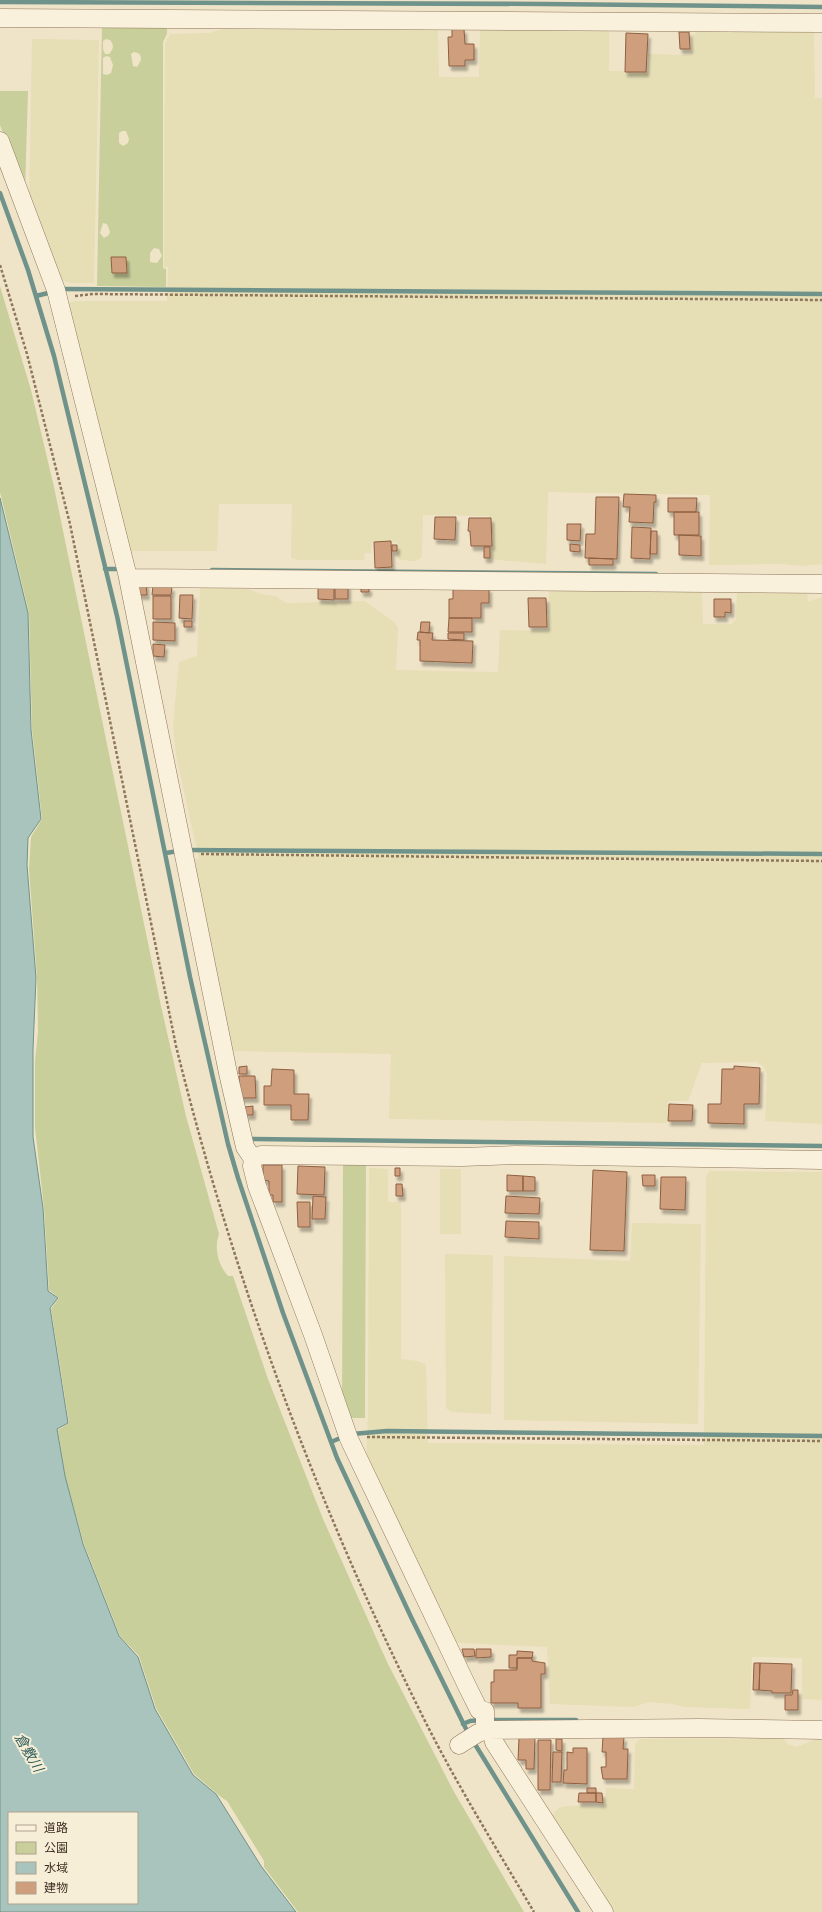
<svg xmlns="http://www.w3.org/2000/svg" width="822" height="1912" viewBox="0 0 822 1912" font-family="Georgia,'Noto Sans JP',serif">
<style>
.farmland{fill:#e6deb5}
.green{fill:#c9cf9b;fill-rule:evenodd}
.water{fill:#a9c4bc;stroke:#6f938a;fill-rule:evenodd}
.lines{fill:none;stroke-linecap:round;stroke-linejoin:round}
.stream{stroke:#6f938a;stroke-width:4.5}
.building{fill:#cf9f7d;stroke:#8d5f41;filter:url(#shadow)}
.street-casing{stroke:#8d765c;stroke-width:19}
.path{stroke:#8d765c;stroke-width:2.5;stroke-dasharray:3 2;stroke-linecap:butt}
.street{stroke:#faf1dc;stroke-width:18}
.labels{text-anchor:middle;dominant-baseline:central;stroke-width:4;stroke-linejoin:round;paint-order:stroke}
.water-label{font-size:14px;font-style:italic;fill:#2f5d5a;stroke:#f7eed8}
</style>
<defs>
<filter id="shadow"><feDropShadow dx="2.5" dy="4.5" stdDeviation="1" flood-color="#0004"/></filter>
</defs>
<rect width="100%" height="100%" fill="#f0e4c8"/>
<!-- farmland -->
<path class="farmland" d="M223,29L438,30L439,77H479L480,30H609V71L648,72V54L691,55L692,36L701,29L814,31L815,98H822V564L804,566L783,564L709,565L710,495L548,492L546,564L488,559L489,516L423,515L422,553L421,558L416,561L400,560L397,558V542H372L371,553H365L364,560H297L291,558L292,504H219L217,551H128L67,308L69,303L75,301H167L168,267H164L165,43L170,34L209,33Z
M32,39L99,40L94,283H71L61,280L29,201Z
M200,588L248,589L261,594L276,596L286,603L365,601L394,622L398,628L396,670L498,672L500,630L548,631L549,588L702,591L703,624H731L736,620L737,591H807L808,602L822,597V1124L765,1121L767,1074L763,1066L756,1062L702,1063L688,1101H668L667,1123L389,1119L391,1054L230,1051L193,859H199L176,755L173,725L179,662L197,656Z
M369,1168L388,1169V1202H401V1359L418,1361L426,1365L428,1443L704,1445L706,1178L709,1171L822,1172V1700L802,1699V1658L752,1657L750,1709L684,1707L673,1704L648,1702L634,1707L550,1704L547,1647L461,1643L453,1641L366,1462L368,1412Z
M440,1169H461V1234H440Z
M632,1223L701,1224L698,1424L504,1420V1256L630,1261Z
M445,1254L493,1255L491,1414L451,1412L446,1408Z
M783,1738L788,1744L797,1747L816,1739H822V1912H613L595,1877L588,1871L552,1819L553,1814L558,1808L566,1806L605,1807L606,1788L634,1789L635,1744L640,1739Z"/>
<!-- green -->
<path class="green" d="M102,23H167V34L163,42V268L166,269V287L97,286ZM106,39L110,40C114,45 114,49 109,54H105L103,49V41ZM134,52C140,53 141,55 141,60L137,67L133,66L131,54ZM106,56L110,57L113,65L111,73L107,75L103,74V58ZM122,131H126L129,139L128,143L123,146L119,143V133ZM103,223L107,224L110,232L109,235L104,238L100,233ZM154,248L159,249L162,256L157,263L150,262V253ZM111,257H126L127,273H112Z
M0,91H28L25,192L0,125Z
M0,286L31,390L54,487L161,1006L186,1116L219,1234C214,1248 218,1265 228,1276H233L268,1379L323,1519L387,1662L453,1790L524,1912H298L264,1867V1861L227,1801L221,1797L194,1774L156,1708L139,1656L120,1636L84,1544L65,1476L58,1430L69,1423L51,1309L59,1298L49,1290L44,1208L35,1128V1061L38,1031L37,977L29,869L31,837L42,819L32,729L29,613L0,492Z
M343,1164L366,1165L365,1418H344L342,1404Z"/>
<!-- water -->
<path class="water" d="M0,498L28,613L31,730L41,819L28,838L27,865L36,978L33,1049V1137L43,1208L48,1291L58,1298L50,1308L68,1423L57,1429L65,1476L83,1544L119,1636L138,1657L155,1709L193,1775L216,1794L261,1866L296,1912H0ZM9,1813H137V1903H9Z"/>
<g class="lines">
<!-- stream -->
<path class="stream" d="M0,2L544,4L822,7
M0,193L28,270L54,356L84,480L117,616L190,977L228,1144L238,1178L283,1313L337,1458L411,1617L469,1735
M63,289L822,294
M36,296L52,292
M105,569H122
M212,570L656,574
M188,850L822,854
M166,853L178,851
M248,1139L822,1146
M352,1434L387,1431L822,1436
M331,1442L345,1436
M488,1720H576
M463,1724L470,1721L480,1720
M473,1741L578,1912"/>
</g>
<!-- building -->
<path class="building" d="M452,29H464L465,44H474V60H465V66H449L448,37H452Z
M679,32H689L690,49H680Z
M626,33L648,34L646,72H625Z
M111,257H126L127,273H112Z
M624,494L656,495V502H654L653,523L629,522L630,507H623Z
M596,497H619L617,559L585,558L586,534H595Z
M668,498H697L696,512H668Z
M674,512H699V535H674Z
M435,517H456L455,540L434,539Z
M469,518H491L492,546H471L470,531H468Z
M567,524H581L580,541L567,540Z
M632,527L651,528L650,559L631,558Z
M651,531H657V554H650Z
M679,535L701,536V556L679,555Z
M391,541L392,567L375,568L374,542Z
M570,544L580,545V552L570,551Z
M392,545H397V551H392Z
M484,547H490V558H484Z
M589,558L613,559V565H589Z
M146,583L147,595H137L136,584Z
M335,584L348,585V599H335Z
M318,585H334V600L318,599Z
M153,586L172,587L171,595H152Z
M361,587H369V592H361Z
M453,588H489V603H481V618H449V599H453Z
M180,595H193L192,619L179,618Z
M153,596H171V619H153Z
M528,598H546L547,627H529Z
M714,599H731V613L725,612V617H714Z
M449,618H472V632H448Z
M184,621H192V627H184Z
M153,622L175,623V641L153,640Z
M421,622H430L429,633L420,632Z
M418,632L433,633L432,640L473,641L472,663L420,661V640H417Z
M448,633H464V640L448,639Z
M153,644L165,645L164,657L153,656Z
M247,1066V1074H239V1067Z
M734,1066L760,1068L759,1104H744V1124L708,1123V1104H721L722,1069H734Z
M272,1069L294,1070V1094H309L308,1120H291V1105H264V1086H271Z
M239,1076H255L256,1098H239Z
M669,1104L693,1105L692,1121H668Z
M253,1106V1115H246L245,1107Z
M263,1165H282V1202H273V1195H269V1181L263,1180Z
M298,1166L325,1167L324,1195L297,1194Z
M395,1168H400V1176H395Z
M593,1170L627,1172L624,1251L590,1250Z
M507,1175L523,1176V1191H507Z
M642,1175H655V1186H643Z
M523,1176L535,1177V1191H523Z
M661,1177H686L685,1210L660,1209Z
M396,1184H402L403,1196H396Z
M313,1196L326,1197L325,1219H312Z
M506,1196L540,1198L539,1214L505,1213Z
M297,1202H310V1227H298Z
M506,1221L539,1222V1239L505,1237Z
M462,1649H474L475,1656L464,1657Z
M476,1649H491V1657L476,1658Z
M517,1651L533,1652L532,1658H517V1668H509V1655H517Z
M517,1658H532V1661L545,1663V1674H541V1708H518V1703H491V1682H494V1670H517Z
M754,1663H760L759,1690H753Z
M760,1663L792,1664L791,1693H772V1691L759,1690Z
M793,1690H798V1710H785V1695H792Z
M603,1737H624L623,1749H628L627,1779H603L601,1767H606V1752H602Z
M519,1738H535L534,1769H526V1760H518Z
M556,1739H562V1751L556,1750Z
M538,1740H551L550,1790H538Z
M573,1748H587V1784L563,1783L564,1770H567V1752L573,1753Z
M553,1752H562L561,1782H552Z
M587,1788H596V1793H587Z
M579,1793H596V1802H578Z
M596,1793H602L603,1803L596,1802Z"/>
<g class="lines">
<defs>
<path id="street" d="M0,18L822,23
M0,141L56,290L127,573L228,1073L245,1147L253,1159L252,1166L257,1186L313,1335L349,1439L468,1688L479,1710L485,1711V1726L488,1730
M128,578L822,584
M253,1159L261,1155L462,1157L516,1155L822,1160
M492,1731L494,1742L604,1912
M459,1745L478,1733L488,1730L699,1728L822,1730"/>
</defs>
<!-- street casing -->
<use href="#street" class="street-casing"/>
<!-- path -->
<path class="path" d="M0,265L27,354L70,524L176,1046C233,1276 314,1498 420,1711C454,1780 495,1846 534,1912
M75,296L93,294L822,300
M201,854L822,861
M367,1437L822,1441"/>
<!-- street -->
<use href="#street" class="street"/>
</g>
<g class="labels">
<!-- water labels -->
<g class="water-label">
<text transform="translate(30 1752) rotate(60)">倉敷川</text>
</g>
</g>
<!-- legend -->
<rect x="8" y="1812" width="130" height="92" fill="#f7eed8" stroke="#ada18e"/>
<rect x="16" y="1825" width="20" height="6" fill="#faf1dc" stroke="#ada18e"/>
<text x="44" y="1832" font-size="12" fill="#3d2e20">道路</text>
<rect x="16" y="1842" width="20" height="12" fill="#c9cf9b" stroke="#ada18e"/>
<text x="44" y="1852" font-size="12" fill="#3d2e20">公園</text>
<rect x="16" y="1862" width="20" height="12" fill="#a9c4bc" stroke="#ada18e"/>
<text x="44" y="1872" font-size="12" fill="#3d2e20">水域</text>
<rect x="16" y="1882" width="20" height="12" fill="#cf9f7d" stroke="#ada18e"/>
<text x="44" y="1892" font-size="12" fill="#3d2e20">建物</text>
</svg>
